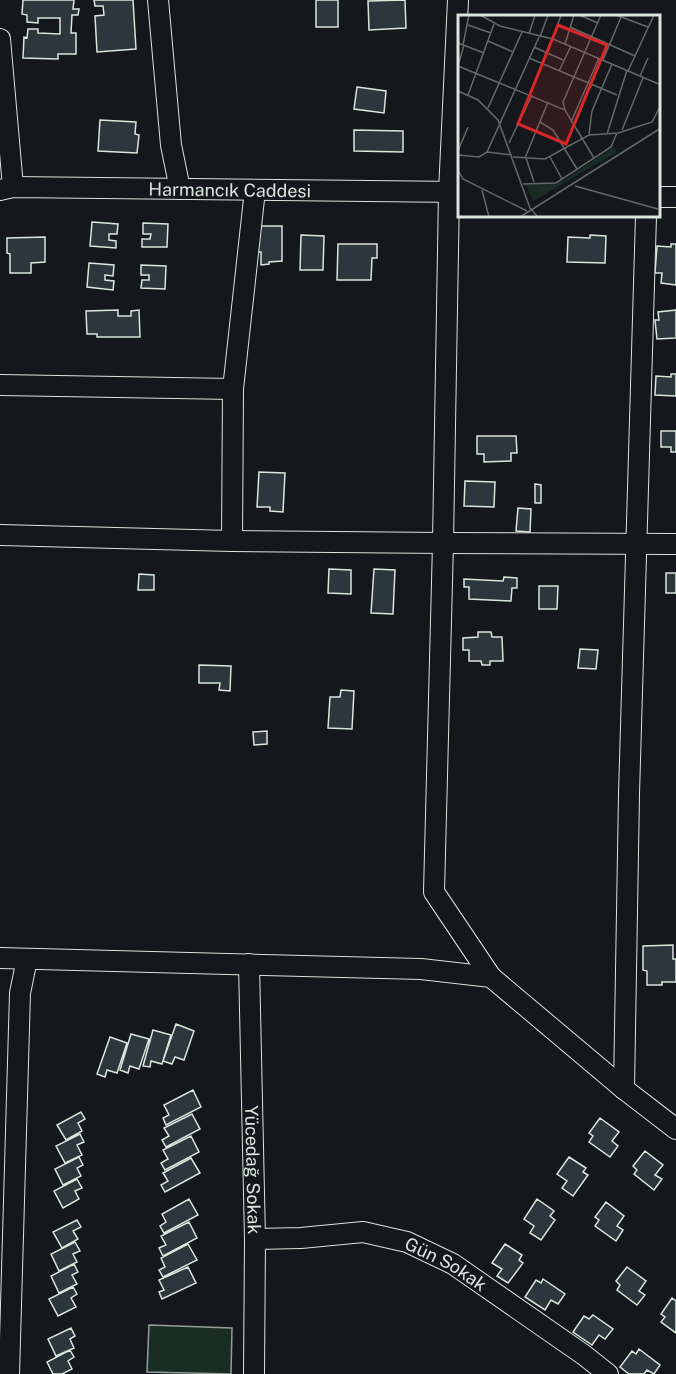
<svg xmlns="http://www.w3.org/2000/svg" width="676" height="1374" viewBox="0 0 676 1374" font-family="'Public Sans',sans-serif">
<style>
.green{fill:#1a2d24;stroke:#939e99;stroke-width:1.5}
.building{fill:#2c363c;stroke:#d8e6dc;stroke-width:1.5}
.lines{fill:none;stroke-linecap:round;stroke-linejoin:round}
.minor-casing{stroke:#d8e6dc;stroke-width:22}
.minor{stroke:#14181c;stroke-width:20}
.labels{text-anchor:middle;dominant-baseline:central;stroke-width:4.5;stroke-linejoin:round;paint-order:stroke}
.street-label{font-size:18px;fill:#d8e6dc;stroke:#14181c}
.inset-road{fill:none;stroke:#626a69;stroke-width:1.5}
.view{fill:#d62828;fill-opacity:0.15;stroke:#d62828;stroke-width:3}
.inset-edge{fill:none;stroke:#d8e6dc;stroke-width:3}
</style>
<rect width="100%" height="100%" fill="#14181c"/>
<!-- green -->
<path class="green" d="M149,1325L232,1328L231,1374L147,1372Z"/>
<!-- building -->
<path class="building" d="M23,0H74L73,9H79L78,15H72L71,33H76V54H58V59L23,58L24,37L27,38L28,29H38V33L60,34V18H38V23L27,22V15L22,14Z
M94,0H133L136,49L97,52L95,16L104,15L103,6H95Z
M316,0H338V27H316Z
M405,0L406,28L369,30L368,1Z
M357,87L386,91L384,113L354,109Z
M100,120L136,122L135,134L139,135L137,153L98,151Z
M354,130L403,131V152L354,151Z
M92,222L118,224L117,234H109V240L116,241V248L90,246Z
M143,223L168,224L167,247H142V239H150L151,234H143Z
M257,226H282V261L269,262V264L261,265V252H257Z
M301,235L324,236L323,270H300Z
M590,235L606,236L605,263L567,262L568,237L590,238Z
M45,237V262L31,263V273H10V254L7,253V238Z
M338,244H377V258H372L371,280H337Z
M671,244H676V285L661,283L662,273H655L657,246L671,247Z
M89,263L114,265L113,276L105,275V280L114,281L113,290L87,287Z
M141,265L166,266L165,289L141,288L142,280H149V275H141Z
M118,310V316H131V311L139,310L140,337H97V334H87L86,311Z
M676,310V338L657,339L655,320H659L658,312Z
M671,374H676V396L655,395L656,376L671,377Z
M661,431H676V452H671V447H661Z
M477,436H516L517,453H511V461L484,462V454H477Z
M259,472L285,473L283,512L270,511V507H257Z
M465,481L495,482L494,507L464,506Z
M535,484L541,485V503H535Z
M518,508L531,509L530,532L516,531Z
M329,569L351,570V594L328,593Z
M374,569L395,570L393,614L371,613Z
M666,573H676V593H666Z
M139,574L154,575V590H138Z
M504,577L517,578V588H512L511,601L469,599V587H464V579L503,581Z
M539,586H558L557,609H539Z
M478,632H491L492,637H502L503,661H490V665H482L481,661H469V650H463V638L478,637Z
M580,649L598,650L596,669L578,668Z
M199,665L231,666L230,691L219,690L220,683H199Z
M341,690L354,691L352,729L328,728L330,697H340Z
M267,731V744L254,745L253,732Z
M673,945V959H676V982H662V985H647V971L643,970V946Z
M176,1024L194,1031L184,1060L175,1057L172,1064L163,1061Z
M153,1030L171,1035L162,1064L151,1061L150,1067L143,1066Z
M131,1034L149,1039L139,1069L130,1066L128,1073L120,1070Z
M110,1037L127,1043L117,1073L107,1070L105,1077L97,1074Z
M193,1090L201,1107L166,1125L163,1118L169,1115L164,1105Z
M81,1112L85,1119L78,1123L82,1131L66,1140L57,1125Z
M192,1114L200,1129L166,1147L162,1140L169,1136L164,1128Z
M600,1118L619,1132L612,1141L618,1146L610,1157L589,1142L593,1136L589,1133Z
M80,1134L84,1142L77,1145L82,1155L65,1163L56,1146Z
M191,1136L199,1152L165,1170L161,1163L168,1159L163,1150Z
M645,1151L663,1165L655,1175L662,1179L654,1190L634,1174L637,1170L633,1166Z
M79,1157L83,1165L77,1168L81,1176L63,1185L55,1169Z
M569,1157L586,1168L583,1172L588,1175L573,1196L562,1188L567,1181L557,1174Z
M191,1158L200,1173L165,1192L161,1185L168,1181L163,1173Z
M77,1179L82,1188L75,1191L79,1199L63,1208L54,1191Z
M189,1199L198,1215L164,1233L160,1226L166,1222L162,1214Z
M537,1199L554,1211L550,1216L555,1220L541,1240L530,1233L534,1226L524,1219Z
M606,1202L624,1216L617,1226L623,1230L616,1241L595,1226L599,1220L595,1217Z
M77,1220L81,1227L73,1231L78,1239L62,1248L53,1232Z
M189,1222L197,1238L163,1256L159,1248L166,1245L161,1236Z
M75,1242L80,1251L73,1254L77,1262L59,1271L51,1254Z
M188,1244L197,1260L163,1277L159,1270L165,1267L161,1258Z
M505,1244L522,1255L519,1260L523,1263L508,1283L497,1276L502,1269L492,1263Z
M74,1264L78,1272L72,1275L77,1284L59,1293L51,1276Z
M188,1267L196,1283L162,1299L159,1292L164,1290L159,1280Z
M627,1267L646,1281L639,1291L645,1295L637,1305L617,1290L620,1285L616,1281Z
M543,1279L565,1294L558,1304L551,1300L545,1310L525,1297L536,1280L541,1283Z
M73,1287L77,1294L71,1298L76,1307L58,1316L49,1299Z
M672,1298L676,1301V1333L661,1322L665,1317L661,1314Z
M593,1315L613,1329L605,1339L599,1335L592,1345L573,1332L584,1316L589,1319Z
M71,1328L75,1336L70,1339L74,1348L56,1356L48,1339Z
M639,1349L660,1365L654,1374L647,1370L644,1374H629L620,1367L632,1351L636,1354Z
M70,1350L74,1357L68,1361L72,1369L62,1374H53L47,1362Z"/>
<g class="lines">
<defs>
<g id="minor">
<path d="M158,0L171,145L180,189"/>
<path d="M458,0L449,192L443,543L434,892L491,977"/>
<path d="M0,39L13,187"/>
<path id="s1" d="M0,190L13,187L460,192"/>
<path d="M660,197H676"/>
<path d="M0,385L233,389"/>
<path d="M0,535L232,541L443,543L676,544"/>
<path d="M232,541L233,389L255,190"/>
<path d="M0,958L421,969L491,977L624,1089L676,1129"/>
<path id="s2" d="M249,964L255,1239L254,1374"/>
<path d="M624,1089L629,794L646,216"/>
<path id="s3" d="M255,1239L301,1238L363,1232L407,1242L453,1264L584,1355L608,1374"/>
<path d="M9,1374L20,993L27,959"/>
</g>
</defs>
<!-- minor casing -->
<use href="#minor" class="minor-casing"/>
<!-- minor -->
<use href="#minor" class="minor"/>
</g>
<g class="labels">
<!-- street labels -->
<g class="street-label">
<text stroke="none"><textPath href="#s1" startOffset="230">Harmancık Caddesi</textPath></text>
<text stroke="none"><textPath href="#s2" startOffset="206">Yücedağ Sokak</textPath></text>
<text stroke="none"><textPath href="#s3" startOffset="198">Gün Sokak</textPath></text>
</g>
</g>
<!-- overview -->
<g transform="translate(458 15)">
<rect width="202" height="202" fill="#14181c"/>
<path d="M156,132L159,137L75,186L68,170L103,167Z" fill="#1a2d24"/>
<path class="inset-road" d="M22,0L42,11L95,24L203,70M121,0L140,8M158,0L190,12M10,10L33,18M112,12L177,41M71,19L77,0M82,22L90,0M95,24L103,0M30,26L55,37M0,28L26,38M107,29L116,0M5,30L11,0M76,32L105,45M71,43L159,80M145,45L163,2M0,51L107,95L136,143M0,51L6,30M101,56L113,31M170,56L196,0M182,61L190,43M0,76L20,85L40,105L72,193L80,202M10,80L36,9M30,93L64,17M107,95L105,87L143,0M82,107L95,115L119,154M113,107L141,43M164,115L185,63M149,119L169,55M131,120L134,96L154,49M51,128L74,80M0,136L10,112M29,137L54,140M0,140L21,142L29,137L81,22M55,142L87,144L131,120L160,118L194,107L203,90M92,142L104,164M67,143L90,87M68,143L76,167M0,155L5,164L69,196M65,169L98,168L153,132L159,118M117,171L200,194M24,175L31,202M62,202L203,113"/>
<path class="view" d="M100,10L149,30L108,129L60,109Z"/>
<rect width="202" height="202" class="inset-edge"/>
</g>
</svg>
